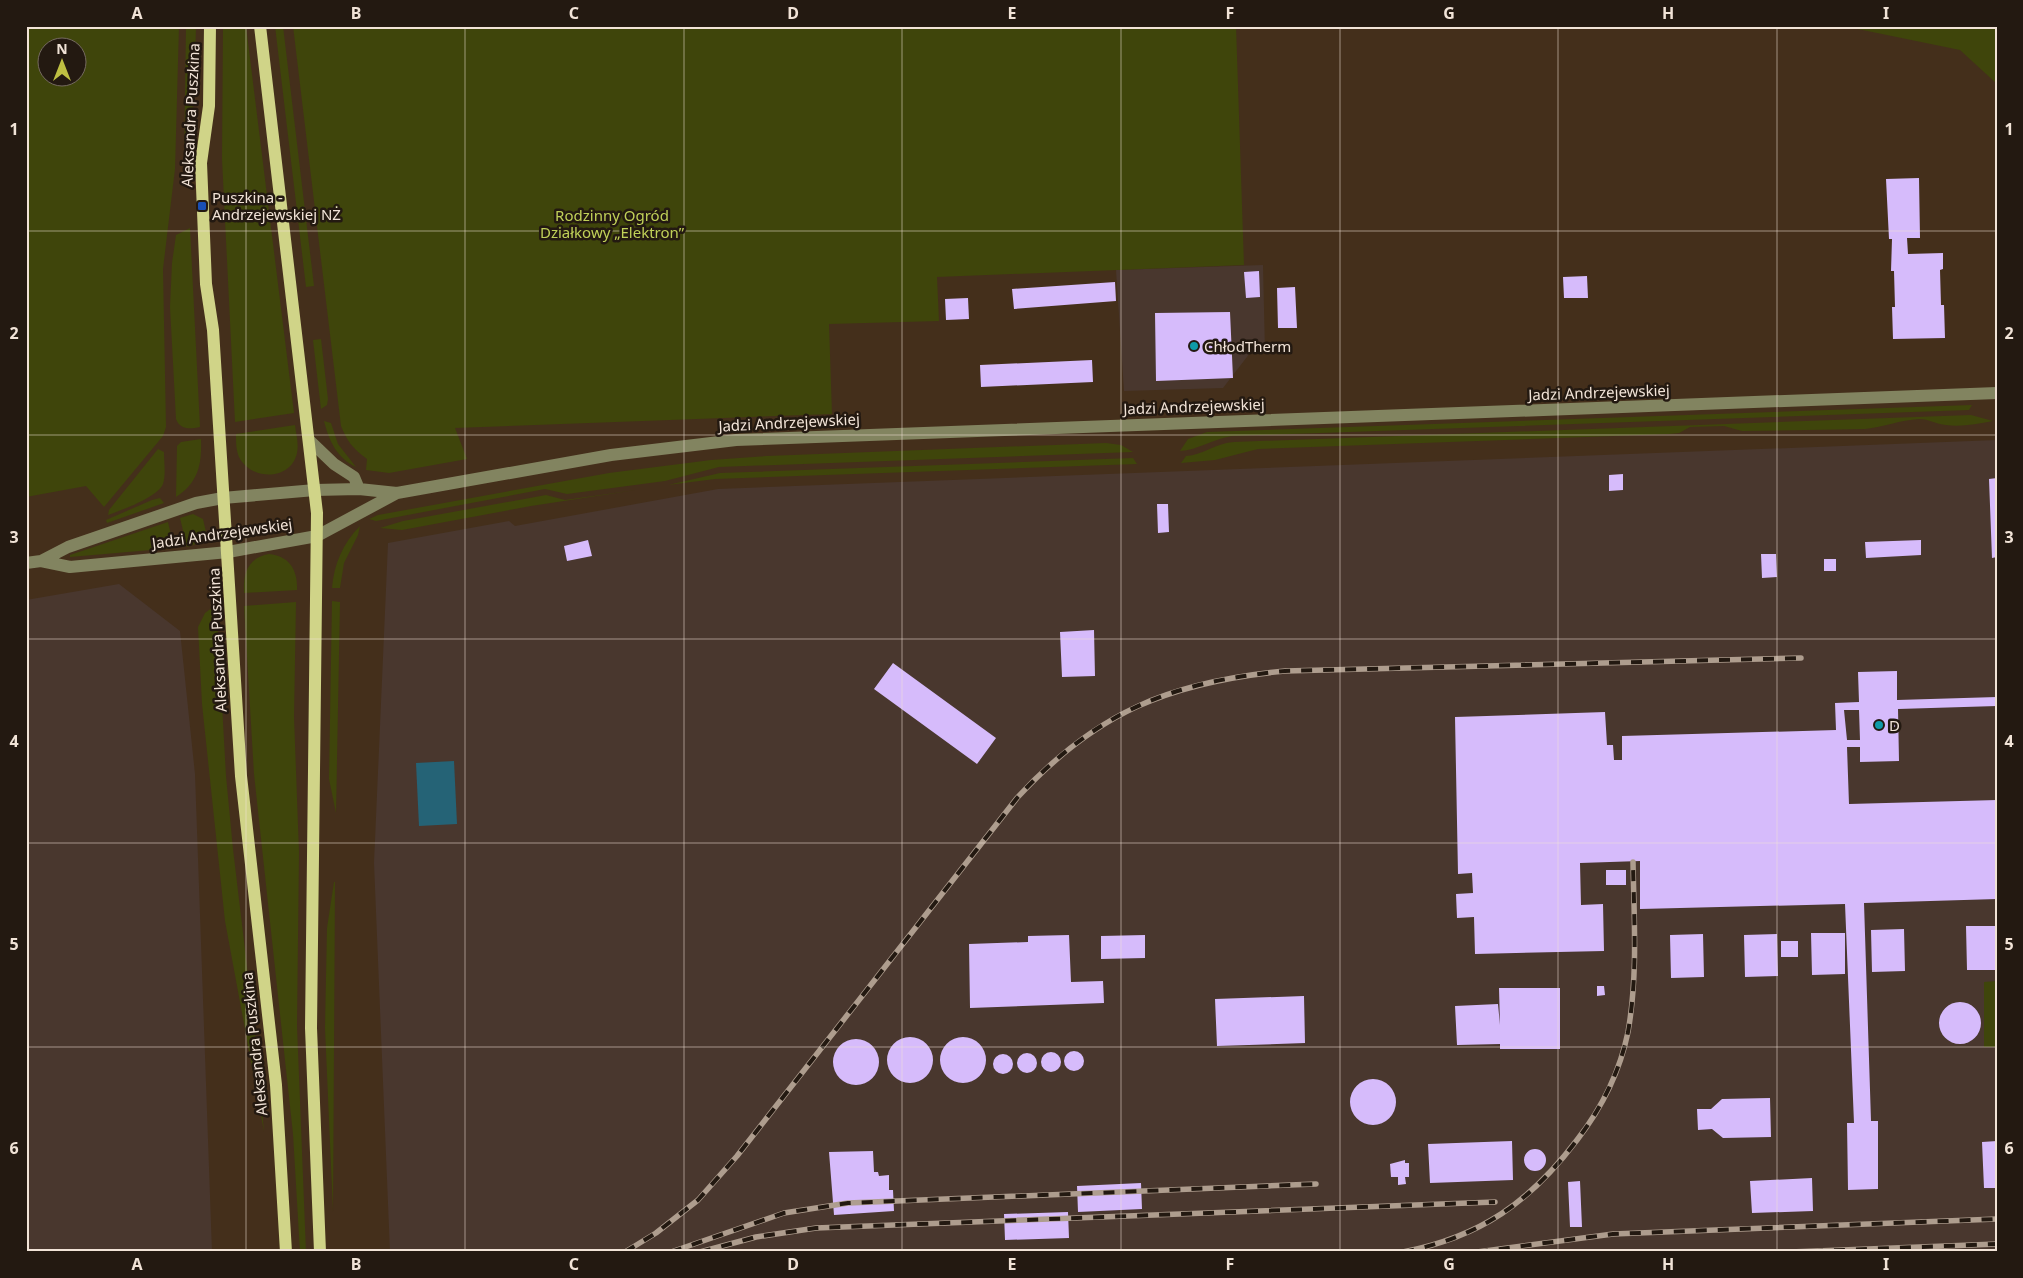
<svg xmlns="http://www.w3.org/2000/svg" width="2023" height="1278" viewBox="0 0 2023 1278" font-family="'Noto Sans',sans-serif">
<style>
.industrial{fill:#49372e}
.green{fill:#3f450b;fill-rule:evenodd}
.water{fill:#256376}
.building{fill:#d6bbfb;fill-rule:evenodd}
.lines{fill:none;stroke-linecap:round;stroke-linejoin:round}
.minor{stroke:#828460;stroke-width:12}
.major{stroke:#d0d488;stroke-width:12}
.rail-casing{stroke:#ae9d8e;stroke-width:5.5}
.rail{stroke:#231911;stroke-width:4;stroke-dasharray:11;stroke-linecap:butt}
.grid{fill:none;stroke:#f1e3d7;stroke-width:1;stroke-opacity:0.55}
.transit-dot{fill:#1a4fb4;stroke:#231911;stroke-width:2}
.culture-dot{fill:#0f9aa8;stroke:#231911;stroke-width:2}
.labels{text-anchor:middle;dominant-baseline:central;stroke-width:5;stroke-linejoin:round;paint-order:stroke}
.street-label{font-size:15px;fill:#f1e3d7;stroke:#231911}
.poi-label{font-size:15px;fill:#f1e3d7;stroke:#231911;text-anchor:start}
.park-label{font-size:15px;fill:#c0d058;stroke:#231911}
.neatline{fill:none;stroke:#f1e3d7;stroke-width:2}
.grid-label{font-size:16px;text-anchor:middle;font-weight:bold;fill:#f1e3d7}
</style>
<rect width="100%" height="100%" fill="#442f1b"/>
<!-- industrial -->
<path class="industrial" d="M1263,265L1265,352L1250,353L1223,388L1124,391L1116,270Z
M1997,440V1252H390L374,863L388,543L509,521L515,526L718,489Z
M119,584L180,631L195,774L212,1252H26V600Z"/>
<!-- green -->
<path class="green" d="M26,26H179L175,169L163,269L166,427L163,436L104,507L86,486L26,497ZM48,48H78V78H48Z
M186,26H196L194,95L186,165H184Z
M223,26H246L294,413L235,422L222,159Z
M275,26H283L314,286L306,287Z
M293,26H1236L1244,265L937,277L939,321L829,324L832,414L455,428L467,459L389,473L366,470L367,459C353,449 347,441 341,426Z
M1843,26H1997V84L1960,50Z
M190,228L200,427C190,429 180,430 176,419L170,307L172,263L176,235Z
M321,339L328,399L327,405L321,409L313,340Z
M1972,405L1969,410L1232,436C1213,439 1198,450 1180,451L1188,439L1207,432Z
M1971,415L1993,421C1977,424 1961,427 1946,425C1936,424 1929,419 1919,419C1900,420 1884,427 1865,429L1742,431L1724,426L1690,427L1679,433L1669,434L1258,449L1215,460L1181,463L1186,456C1203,455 1216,443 1234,442Z
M324,421L331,423L338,444L356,467C337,458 329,441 324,421Z
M295,425C296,434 299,444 297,453C291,481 251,481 239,457C236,450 236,442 236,434Z
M201,439C202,465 198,483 176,497L177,446L181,442Z
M1106,443L1121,445L1133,452L719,467L665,481L567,494L545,489L376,521L369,519L378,515L609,473L711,460L767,456Z
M158,449L164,452C164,462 166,475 163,484C158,497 122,510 108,515L109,510Z
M1133,458L1137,464L715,479L668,485L720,473Z
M636,490L531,506L402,530L380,528L403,521L546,495L565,500Z
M160,498L164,503L107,523L106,520L152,500Z
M193,514L203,519L206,532L199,543L187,547L180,518Z
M168,522L174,548L70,557V555Z
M360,526L358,535L344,563L340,588H332C334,564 343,543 360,526Z
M269,554C290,556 298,571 297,590L244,593C243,574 247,558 269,554Z
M332,601L340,602L336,813L329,779Z
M296,602L294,717L299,852L297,1026L306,1252H300L293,1134L254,774L244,606Z
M213,607L218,632L226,776L233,849L256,1042L264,1132L225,921L202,704L198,627L205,613Z
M334,882H335L333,1212L325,1028L327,928Z
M1997,981V1047H1984V982Z"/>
<!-- water -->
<path class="water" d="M454,761L457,824L419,826L416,763Z"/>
<!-- building -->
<path class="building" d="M1919,178L1920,238H1907L1908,254L1943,253V269L1940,270L1941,305H1944L1945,338L1893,339L1892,307H1895L1894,271H1891L1892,239H1889L1886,179Z
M1259,271L1260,297L1246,298L1244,272Z
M1587,276L1588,298H1564L1563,277Z
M1115,282L1116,301L1014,309L1012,289Z
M1295,287L1297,328H1278L1277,288Z
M968,298L969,319L946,320L945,299Z
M1230,312L1233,378L1156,381L1155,313Z
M1092,360L1093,382L981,387L980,365Z
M1623,474V490L1609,491V475Z
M1997,478V557L1992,558L1989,479Z
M1157,504H1168L1169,532L1158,533Z
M588,540L592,556L567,561L564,546Z
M1921,540V555L1866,558L1865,542Z
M1761,554H1776L1777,577L1762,578Z
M1824,559H1836V571H1824Z
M1094,630L1095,676L1062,677L1060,632Z
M893,663L996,738L977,764L874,689Z
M1897,671V700L1997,697V706L1898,709L1899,761L1860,762V747H1847L1849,804L1997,800V899L1864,903L1871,1121H1878V1189L1848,1190L1847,1123H1854L1845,904L1640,909V861L1580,863L1581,905L1603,904L1604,951L1475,954L1474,917L1457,918L1456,894L1473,893L1472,873L1458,874L1455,717L1605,712L1607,745H1613L1614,760H1622V736L1836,730L1835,703L1859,702L1858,672ZM1844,710H1859L1860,740H1847Z
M1606,870H1626V885H1606Z
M1966,926H1997V970H1967Z
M1904,929L1905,971L1872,972L1871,930Z
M1811,933H1845V974L1812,975Z
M1703,934L1704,977L1671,978L1670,935Z
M1777,934L1778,976L1745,977L1744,935Z
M1069,935L1071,982L1103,981L1104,1003L970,1008L969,944L1028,942V936Z
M1145,935V958L1101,959V936Z
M1781,941H1798V957H1781Z
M1597,986H1604L1605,995L1597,996Z
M1499,988H1560V1049H1500V1044L1457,1045L1455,1006L1498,1004L1500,1025Z
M1304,996L1305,1043L1217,1046L1215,999Z
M1939 1023a21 21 0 1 1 42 0a21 21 0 1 1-42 0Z
M887 1060a23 23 0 1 1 46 0a23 23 0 1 1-46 0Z
M940 1060a23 23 0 1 1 46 0a23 23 0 1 1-46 0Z
M833 1062a23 23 0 1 1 46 0a23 23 0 1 1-46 0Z
M1064 1061a10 10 0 1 1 20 0a10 10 0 1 1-20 0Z
M1041 1062a10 10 0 1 1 20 0a10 10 0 1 1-20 0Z
M1017 1063a10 10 0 1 1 20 0a10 10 0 1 1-20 0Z
M993 1064a10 10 0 1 1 20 0a10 10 0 1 1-20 0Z
M1350 1102a23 23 0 1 1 46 0a23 23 0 1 1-46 0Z
M1770,1098L1771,1137L1723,1138L1712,1129L1698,1130L1697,1109H1711L1722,1099Z
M1512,1141L1513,1180L1430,1183L1428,1144Z
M1997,1141V1188H1984L1982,1142Z
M1524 1160a11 11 0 1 1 22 0a11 11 0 1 1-22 0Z
M873,1151L874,1172H878L879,1176L889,1175V1190H893L894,1211L834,1215L829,1152Z
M1405,1160V1163H1409V1177H1405L1406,1184L1398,1185V1177H1391L1390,1164Z
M1812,1178L1813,1211L1752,1213L1750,1181Z
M1580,1181L1582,1227H1570L1568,1182Z
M1141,1183L1142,1209L1078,1212L1077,1186Z
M1068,1212L1069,1238L1005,1240L1004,1214Z"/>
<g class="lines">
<!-- minor -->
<path class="minor" d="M310,441L334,464L354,477L359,489
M41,561L70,567L228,552L317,536L397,493
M26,563L41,561L68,547L196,503L223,498L315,490L359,489L397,493L611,455L736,440L1997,393"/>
<!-- major -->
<path class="major" d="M210,26L209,106L201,163L206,284L213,330L241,776L276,1085L286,1252
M260,26L317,513L311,1028L320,1252"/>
<defs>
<path id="rail" d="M625,1252L656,1233L698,1200L737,1156L1017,798C1096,712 1170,682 1285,671L1801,658
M671,1252L784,1213L848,1203L1316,1184
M700,1252L756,1237L816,1228L1495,1202
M1403,1252C1481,1237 1530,1202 1577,1140C1601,1109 1620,1071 1628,1032C1638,975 1634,919 1633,862
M1477,1252L1613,1234L1997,1219
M1790,1252L1997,1244"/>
</defs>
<!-- rail casing -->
<use href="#rail" class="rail-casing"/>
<!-- rail -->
<use href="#rail" class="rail"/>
</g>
<!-- grid -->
<path class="grid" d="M246,26V1252M465,26V1252M684,26V1252M902,26V1252M1121,26V1252M1340,26V1252M1558,26V1252M1777,26V1252M26,231H1997M26,435H1997M26,639H1997M26,843H1997M26,1047H1997"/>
<!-- markers -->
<rect class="transit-dot" x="197" y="201" width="10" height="10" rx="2.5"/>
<g class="culture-dot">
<circle cx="1194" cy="346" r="5"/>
<circle cx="1879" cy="725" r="5"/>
</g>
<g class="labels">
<!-- street labels -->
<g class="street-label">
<text transform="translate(190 115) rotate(-87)">Aleksandra Puszkina</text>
<text transform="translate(1599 392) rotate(-2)">Jadzi Andrzejewskiej</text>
<text transform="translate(1194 406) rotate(-2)">Jadzi Andrzejewskiej</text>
<text transform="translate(789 422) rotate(-3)">Jadzi Andrzejewskiej</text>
<text transform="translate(222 533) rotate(-8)">Jadzi Andrzejewskiej</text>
<text transform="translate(217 640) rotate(-93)">Aleksandra Puszkina</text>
<text transform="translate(254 1044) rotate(-96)">Aleksandra Puszkina</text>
</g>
<!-- poi labels -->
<g class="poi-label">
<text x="212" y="197">Puszkina -<tspan x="212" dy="17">Andrzejewskiej NŻ</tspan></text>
<text x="1204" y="346">ChłodTherm</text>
<text x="1889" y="725">D</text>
</g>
<!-- park labels -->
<g class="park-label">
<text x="612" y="215">Rodzinny Ogród<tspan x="612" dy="17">Działkowy „Elektron”</tspan></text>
</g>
</g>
<!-- border -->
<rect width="2023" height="1278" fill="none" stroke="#231911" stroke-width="55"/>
<!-- north arrow -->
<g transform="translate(62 62)"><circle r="24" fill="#231911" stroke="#756a60"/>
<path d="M0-4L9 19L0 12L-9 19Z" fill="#bebf42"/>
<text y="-8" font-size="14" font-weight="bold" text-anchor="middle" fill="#f1e3d7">N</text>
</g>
<rect x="28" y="28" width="1968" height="1222" class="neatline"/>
<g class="grid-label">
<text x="137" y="19">A</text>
<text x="356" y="19">B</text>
<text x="574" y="19">C</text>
<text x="793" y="19">D</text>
<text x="1012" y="19">E</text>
<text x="1230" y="19">F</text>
<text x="1449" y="19">G</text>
<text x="1668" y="19">H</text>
<text x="1886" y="19">I</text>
<text x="14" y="135">1</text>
<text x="2009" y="135">1</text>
<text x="14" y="339">2</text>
<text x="2009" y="339">2</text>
<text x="14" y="543">3</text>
<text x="2009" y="543">3</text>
<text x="14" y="747">4</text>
<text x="2009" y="747">4</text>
<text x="14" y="950">5</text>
<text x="2009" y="950">5</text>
<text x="14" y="1154">6</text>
<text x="2009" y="1154">6</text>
<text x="137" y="1270">A</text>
<text x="356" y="1270">B</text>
<text x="574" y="1270">C</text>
<text x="793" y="1270">D</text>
<text x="1012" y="1270">E</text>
<text x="1230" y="1270">F</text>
<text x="1449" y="1270">G</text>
<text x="1668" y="1270">H</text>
<text x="1886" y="1270">I</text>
</g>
</svg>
